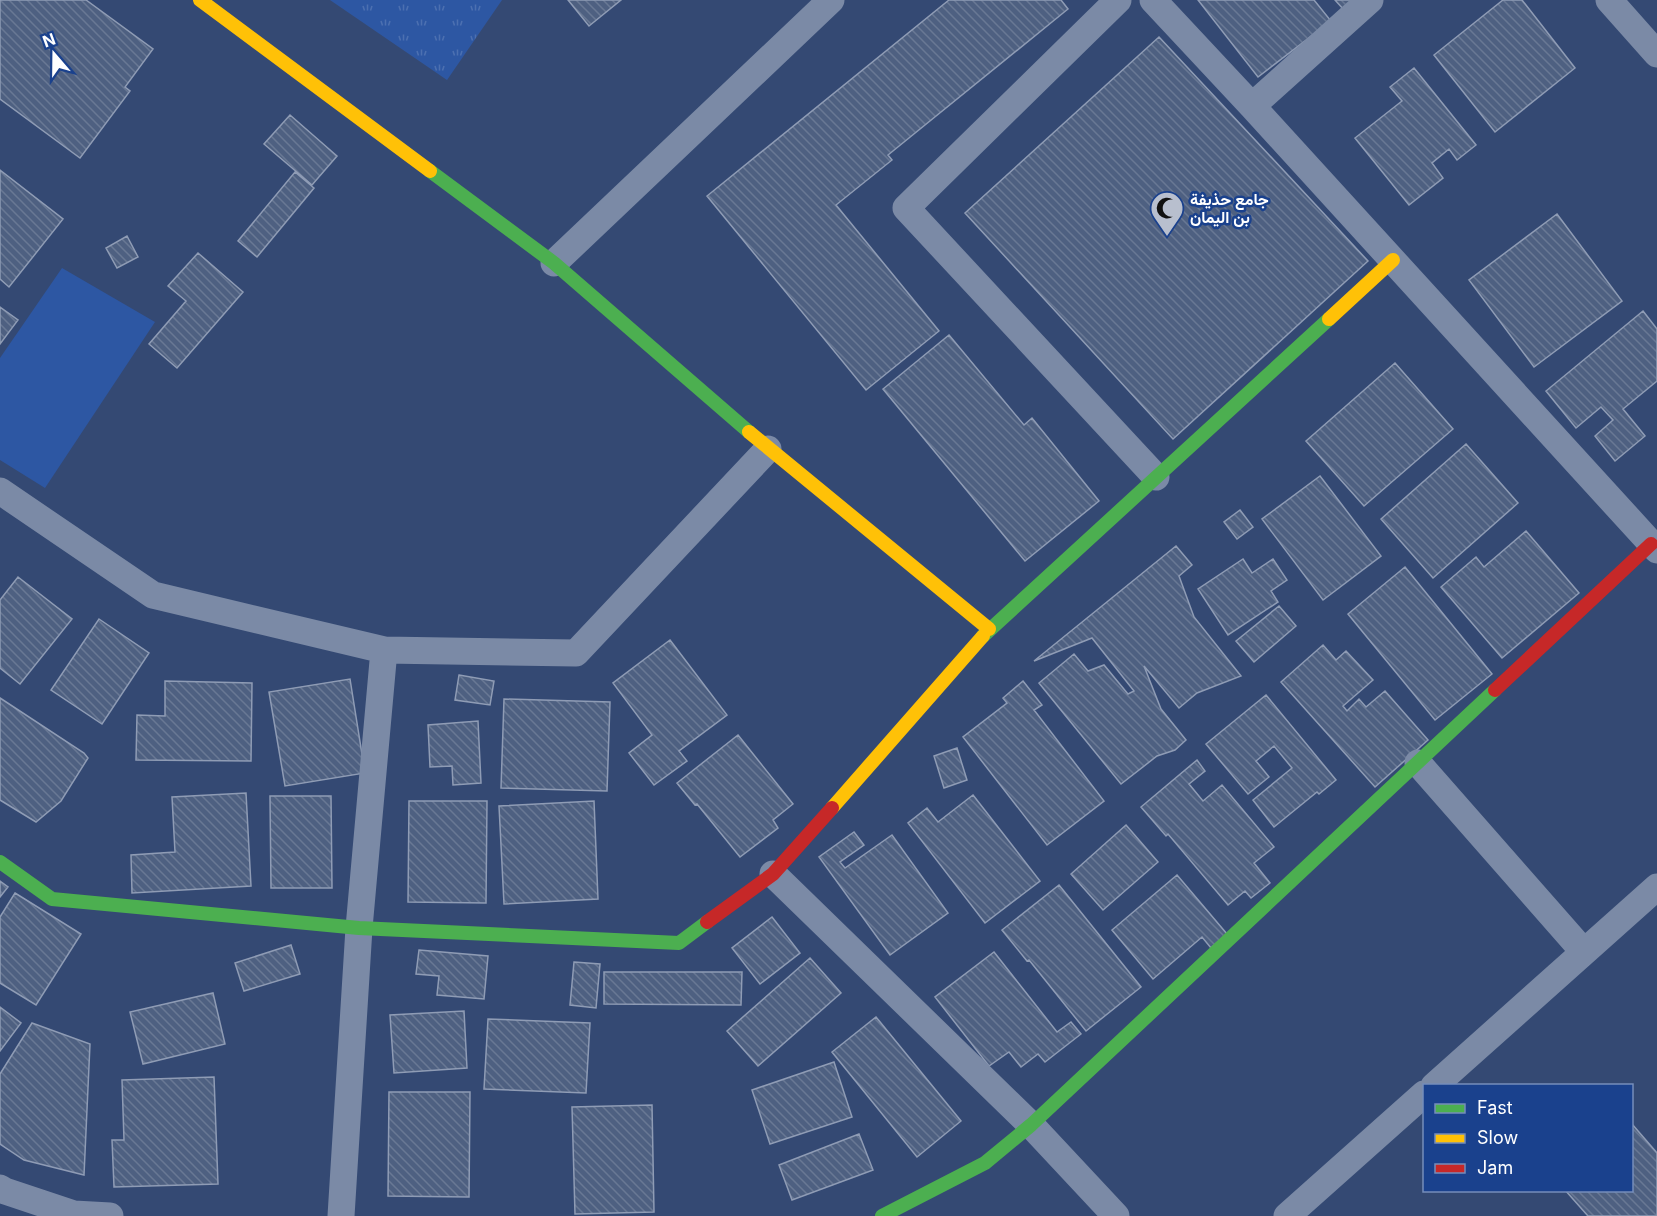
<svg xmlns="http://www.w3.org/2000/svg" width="1657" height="1216" viewBox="0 0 1657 1216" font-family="Inter,Vazirmatn,sans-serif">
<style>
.grass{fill:#2d57a3}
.park{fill:url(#park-tufts)}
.building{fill:url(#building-back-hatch);stroke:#8f9cb5;stroke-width:1.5}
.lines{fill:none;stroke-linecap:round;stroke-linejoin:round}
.street{stroke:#7b8aa6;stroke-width:27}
.fast{stroke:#4caf50;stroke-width:14}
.slow{stroke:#ffc107;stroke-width:14}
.jam{stroke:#c62828;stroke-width:14}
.labels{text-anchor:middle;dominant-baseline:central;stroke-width:5;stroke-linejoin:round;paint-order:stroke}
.poi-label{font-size:16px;font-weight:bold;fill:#fff;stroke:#1a418d;text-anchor:start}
</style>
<defs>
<pattern id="park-tufts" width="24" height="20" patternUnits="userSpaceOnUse" patternTransform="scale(1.5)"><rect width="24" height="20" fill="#2d57a3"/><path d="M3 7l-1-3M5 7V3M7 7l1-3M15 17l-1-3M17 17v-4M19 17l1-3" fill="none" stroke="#4c70b1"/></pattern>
<pattern id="building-back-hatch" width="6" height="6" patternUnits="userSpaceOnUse" patternTransform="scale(1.5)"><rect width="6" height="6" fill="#4e6081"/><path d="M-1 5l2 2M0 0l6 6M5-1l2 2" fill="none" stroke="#697894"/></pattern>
</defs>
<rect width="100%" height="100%" fill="#344973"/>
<!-- grass -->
<path class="grass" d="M62,268L155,322L45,488L0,460V358Z"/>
<!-- park -->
<path class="park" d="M330,0H502L447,80Z"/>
<!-- building -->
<path class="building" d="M0,0H86L153,49L125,87L130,91L80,158L0,99Z
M568,0H621L589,26Z
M949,0H1061L1068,9L888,155L892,160L836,205L939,331L866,390L707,196Z
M1198,0H1314L1331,21L1258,77Z
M1335,0H1359L1345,11Z
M1503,0H1522L1575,68L1495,132L1434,55Z
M1159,37L1368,261L1173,439L965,213Z
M1414,68L1476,145L1457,160L1449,149L1432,163L1443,178L1409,205L1355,138L1402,101L1390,87Z
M290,115L337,156L312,185L264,144Z
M0,170L63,219L9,287L0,279Z
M295,172L314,188L257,257L238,241Z
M1557,214L1622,301L1534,367L1469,280Z
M127,236L138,257L117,268L106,248Z
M198,253L243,292L177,368L149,344L186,301L168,286Z
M0,307L18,320L0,344Z
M1643,311L1657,329V381L1623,409L1645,436L1615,461L1595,436L1613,420L1601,407L1576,428L1546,391Z
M949,335L1024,425L1032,418L1099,501L1025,561L883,389Z
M1395,363L1453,429L1364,506L1306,441Z
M1466,444L1518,503L1433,578L1381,519Z
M1320,476L1381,556L1323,600L1262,519Z
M1240,510L1253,527L1237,539L1224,522Z
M1526,531L1579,593L1502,658L1441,587L1476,557L1484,567Z
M1176,546L1192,565L1179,576L1194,617L1241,676L1197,693L1179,708L1144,666L1161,709L1186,740L1175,750L1157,756L1121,784L1039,683L1074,654L1088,671L1104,665L1128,694L1134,691L1092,638L1034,661Z
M1243,559L1252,573L1273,559L1287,580L1271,591L1278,602L1228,635L1198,589Z
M1405,567L1492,674L1435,720L1348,614Z
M18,577L72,619L20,684L0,668V600Z
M1279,606L1296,626L1254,662L1236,641Z
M99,619L149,653L102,724L51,690Z
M670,640L727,715L679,751L687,761L654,785L629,753L652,735L613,683Z
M1323,645L1336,660L1346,651L1373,680L1343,706L1347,711L1359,699L1366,707L1385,691L1428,740L1375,787L1281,682Z
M459,675L494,681L490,705L455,700Z
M350,679L365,773L285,786L269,692Z
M165,681L252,683L251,761L136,760L137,715L165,716Z
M1023,681L1042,705L1034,710L1104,801L1047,845L963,737L1007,703L1003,698Z
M1266,695L1336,780L1319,794L1317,792L1274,827L1253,800L1292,768L1274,746L1256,761L1269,777L1248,794L1206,744Z
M0,698L84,753L88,758L61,801L36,822L0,800Z
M504,699L610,702L607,791L501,788Z
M478,721L481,783L453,785L452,766L430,767L428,725Z
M738,735L793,804L773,820L778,828L740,857L697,804L695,805L677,783Z
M957,748L967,780L944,788L934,756Z
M1197,760L1205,771L1189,784L1203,801L1222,785L1274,847L1254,863L1270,883L1251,898L1245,891L1228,905L1168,834L1166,836L1141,807Z
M246,793L251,886L132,893L131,855L175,852L172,797Z
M973,795L1040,881L985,923L908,823L927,808L938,822Z
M270,796H331L332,888H271Z
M409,801H487L486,903L408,902Z
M594,801L598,899L504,904L499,806Z
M1126,825L1158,862L1103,910L1071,874Z
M854,832L864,845L840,862L845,868L892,835L948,913L890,955L819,857Z
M1177,875L1227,934L1211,948L1202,937L1153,979L1112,930Z
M0,881L8,887L0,897Z
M1059,885L1141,987L1086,1031L1029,960L1027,961L1002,930Z
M15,893L81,934L36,1005L0,983V917Z
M772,917L800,953L760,984L732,948Z
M291,945L300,974L244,991L235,963Z
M419,950L488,956L484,999L437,995L439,976L416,974Z
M994,952L1057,1032L1071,1022L1081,1034L1045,1062L1038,1054L1021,1067L1009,1052L989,1066L935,997Z
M810,958L841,993L758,1066L727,1031Z
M574,962L600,964L596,1008L570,1005Z
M604,972H742L741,1005L604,1004Z
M213,993L225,1044L143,1064L130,1012Z
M0,1007L21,1023L0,1051Z
M464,1011L467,1068L394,1073L390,1015Z
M876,1017L961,1121L917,1157L832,1052Z
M488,1019L590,1023L586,1093L484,1089Z
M32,1023L90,1044L84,1175L24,1160L0,1144V1074Z
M834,1062L852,1117L770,1144L752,1090Z
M214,1077L218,1184L114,1187L112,1140H124L122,1080Z
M389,1092H470L469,1197L388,1196Z
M652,1105L654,1212L575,1214L572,1107Z
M1632,1124L1657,1153V1216H1588L1565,1190H1632Z
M859,1134L873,1170L792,1200L779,1165Z"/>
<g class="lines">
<!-- street -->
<path class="street" d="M1118,0L906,208L1156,477
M1153,0L1252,106L1657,550
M1609,0L1657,54
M1252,106L1370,0
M554,263L831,0
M0,491L153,595L384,650L576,653L768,449
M1418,763L1584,952
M773,874L1031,1125L1116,1216
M1434,1086L1657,887
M0,1188L5,1191L74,1214L110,1216
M341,1216L359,928L384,650
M1287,1216L1424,1094"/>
<!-- fast -->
<path class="fast" d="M430,171L554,263L749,432
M983,636L1329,319
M0,862L52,899L359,928L679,943L707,922
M882,1216L985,1163L1031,1125L1495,690"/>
<!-- slow -->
<path class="slow" d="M200,0L430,171
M1329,319L1393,260
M749,432L989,629
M832,808L983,636"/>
<!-- jam -->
<path class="jam" d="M1495,690L1651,544
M707,922L773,874L832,808"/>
</g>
<!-- icons -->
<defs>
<symbol id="mosque-pin" viewBox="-11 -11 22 30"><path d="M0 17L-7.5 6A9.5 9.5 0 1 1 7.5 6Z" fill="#b8bfce" stroke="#1a418d"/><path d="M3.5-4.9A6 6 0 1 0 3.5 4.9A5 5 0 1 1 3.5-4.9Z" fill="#111"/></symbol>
</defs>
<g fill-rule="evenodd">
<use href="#mosque-pin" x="1148" y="189" width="38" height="52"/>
</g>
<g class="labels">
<!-- poi labels -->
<g class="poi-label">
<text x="1190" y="199">جامع حذيفة<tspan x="1190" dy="18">بن اليمان</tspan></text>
</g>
</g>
<!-- legend -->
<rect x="1423" y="1084" width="210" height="108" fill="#1a418d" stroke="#768dbb" stroke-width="1.5"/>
<rect x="1435" y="1104" width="30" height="9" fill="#4caf50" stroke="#768dbb" stroke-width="1.5"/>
<text x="1477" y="1114" font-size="18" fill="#ffffff">Fast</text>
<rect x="1435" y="1134" width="30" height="9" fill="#ffc107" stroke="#768dbb" stroke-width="1.5"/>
<text x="1477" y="1144" font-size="18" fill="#ffffff">Slow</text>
<rect x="1435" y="1164" width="30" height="9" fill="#c62828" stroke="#768dbb" stroke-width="1.5"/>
<text x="1477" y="1174" font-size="18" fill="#ffffff">Jam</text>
<!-- north arrow -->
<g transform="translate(54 54) rotate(340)" stroke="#1a418d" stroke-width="4.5" paint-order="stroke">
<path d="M0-4.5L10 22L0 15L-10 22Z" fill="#ffffff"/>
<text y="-9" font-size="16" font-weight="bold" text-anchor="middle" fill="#ffffff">N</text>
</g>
</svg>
